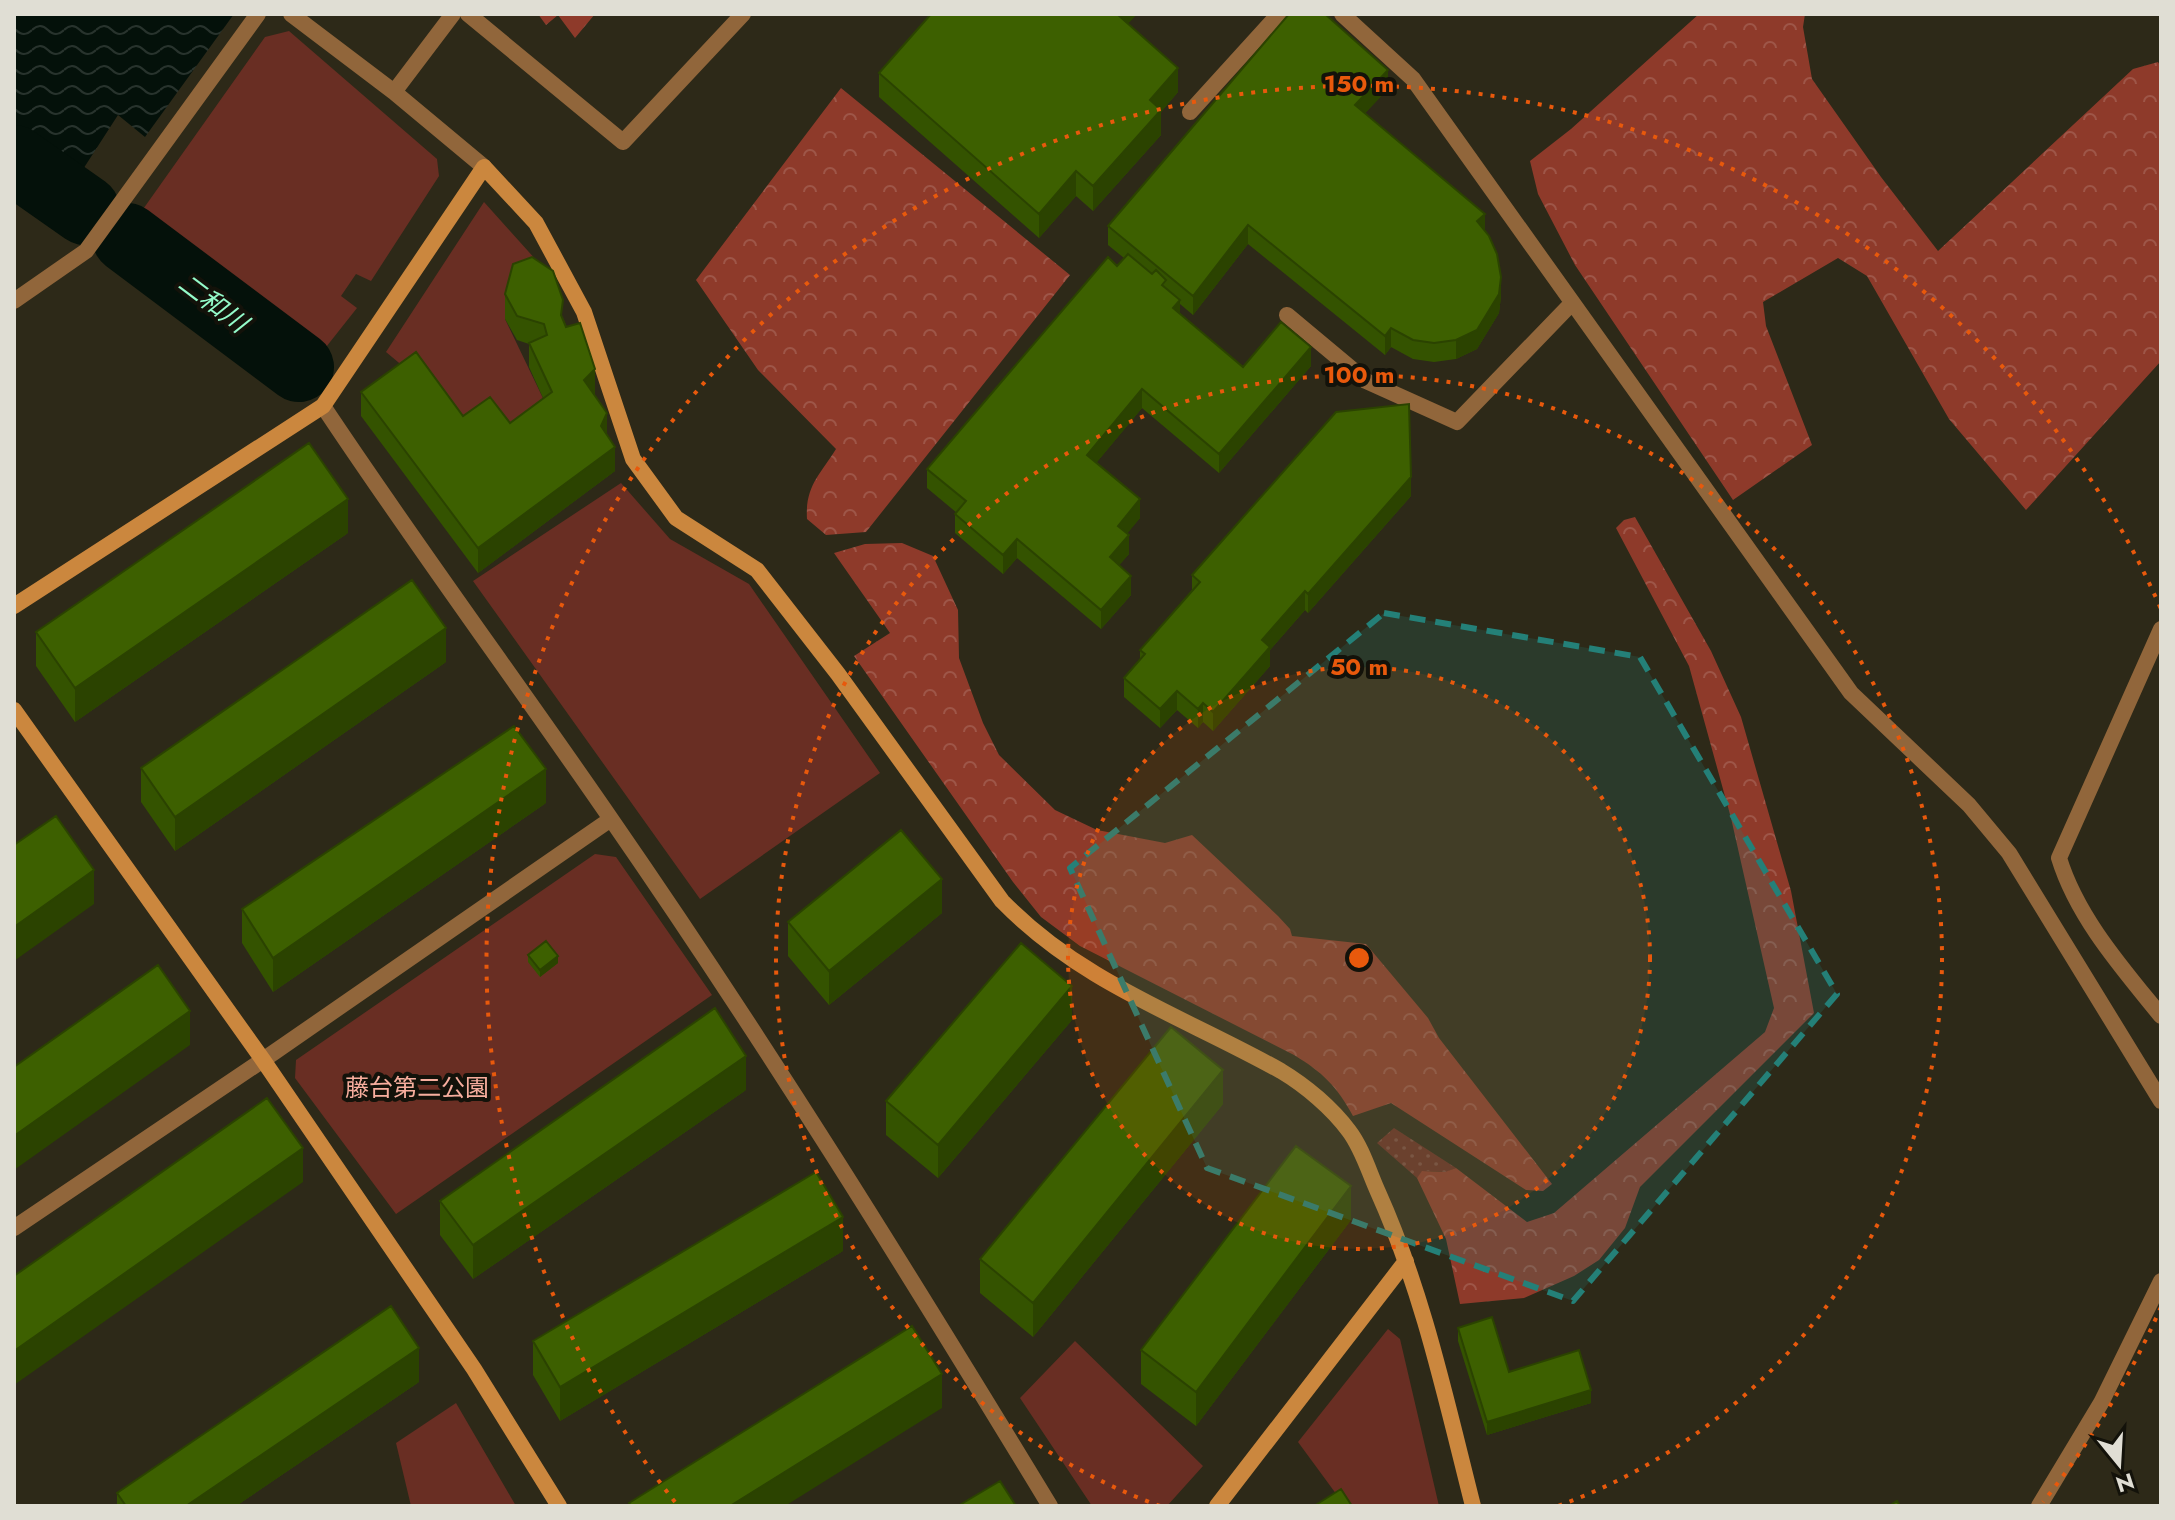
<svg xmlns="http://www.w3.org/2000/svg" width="2175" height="1520" viewBox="0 0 2175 1520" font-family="Jost,'Noto Sans JP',sans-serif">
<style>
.grass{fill:url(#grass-dots)}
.forest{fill:url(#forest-crowns)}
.green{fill:#692e23}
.water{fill:url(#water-waves)}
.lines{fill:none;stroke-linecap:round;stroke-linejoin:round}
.river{stroke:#04110a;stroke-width:70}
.lane{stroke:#91663b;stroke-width:16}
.street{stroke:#91663b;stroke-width:16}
.secondary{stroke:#cb873e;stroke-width:16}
.wall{fill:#345300}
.shaded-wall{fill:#2b4300}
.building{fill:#3d6000;stroke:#2b4300;stroke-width:2}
.marked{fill:#248078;fill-opacity:0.2;stroke:#248078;stroke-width:6;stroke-dasharray:16 10;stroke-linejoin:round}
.ring{fill:none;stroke:#e8590c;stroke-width:4;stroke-dasharray:4 8}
.labels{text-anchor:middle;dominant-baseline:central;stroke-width:8;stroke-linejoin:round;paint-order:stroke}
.park-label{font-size:24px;fill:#f7ae9e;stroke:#13120a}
.water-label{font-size:26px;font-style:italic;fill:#94fbca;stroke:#13120a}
.centre{fill:#e8590c;stroke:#13120a;stroke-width:4}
.ring-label{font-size:24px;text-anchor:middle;font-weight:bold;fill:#e8590c;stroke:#13120a;stroke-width:8;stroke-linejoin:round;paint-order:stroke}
</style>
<defs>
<pattern id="grass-dots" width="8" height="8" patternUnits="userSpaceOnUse" patternTransform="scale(2)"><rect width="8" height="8" fill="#692e23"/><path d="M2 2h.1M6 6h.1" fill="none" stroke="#7e4c42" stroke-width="1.8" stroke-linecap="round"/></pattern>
<pattern id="forest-crowns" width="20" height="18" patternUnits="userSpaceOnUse" patternTransform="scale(2)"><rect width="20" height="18" fill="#8e3a2a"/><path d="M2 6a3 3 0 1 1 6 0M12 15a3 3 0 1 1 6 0" fill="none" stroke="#9e5648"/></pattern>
<pattern id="water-waves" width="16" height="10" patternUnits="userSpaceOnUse" patternTransform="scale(2)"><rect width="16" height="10" fill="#04110a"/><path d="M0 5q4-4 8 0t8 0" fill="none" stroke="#28332d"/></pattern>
</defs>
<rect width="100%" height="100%" fill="#2d2918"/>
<!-- grass -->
<path class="grass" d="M1394,1128L1456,1168L1446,1172L1423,1171L1417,1178L1377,1143Z"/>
<!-- forest -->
<path class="forest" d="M538,14H595L575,38L558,15L546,25Z
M1699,14H1805L1803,27L1812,79L1881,177L1938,251L2133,69L2158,62L2161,67V361L2026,510L1949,419L1867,276L1838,258L1763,302L1766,326L1812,445L1733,500L1575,265L1538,194L1530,161L1571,129Z
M841,88L1070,275L866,532L826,535L807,519C805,486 820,475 836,449L758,370L696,280Z
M1635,517L1711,651L1741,717L1791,891L1814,1013L1640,1187L1625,1228L1599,1260L1574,1276L1524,1298L1460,1304L1446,1239L1417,1178L1422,1171L1445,1172L1456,1168L1527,1222L1554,1213L1765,1032L1774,1008L1731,818L1689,666L1616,528L1624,520Z
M902,543L933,556L958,610L959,658L983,723L999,755L1055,810L1097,830L1165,843L1192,835L1278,916L1290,929L1292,936L1366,944L1428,1018L1439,1038L1552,1184L1543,1191L1526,1190L1391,1103L1353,1116C1337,1086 1322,1072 1294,1055L1080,946L1041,917L1013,882L854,656L890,633L834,553L865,544Z"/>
<!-- green -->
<path class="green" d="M289,31L437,159L439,176L371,281L356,274L341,296L357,308L315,361L129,229L265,37Z
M484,202L537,261L513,288L505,319L552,417L463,441L416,377L386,352Z
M621,483L670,539L749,584L880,773L700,899L473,581Z
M595,854L616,857L712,995L396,1214L295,1078L296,1060Z
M1388,1329L1400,1339L1439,1506H1345L1298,1442Z
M1075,1341L1203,1466L1167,1506H1092L1020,1398Z
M456,1403L516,1506H411L396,1443Z"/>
<!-- water -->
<path class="water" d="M14,14H234L145,137L118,115L78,177L14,132Z"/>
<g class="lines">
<!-- river -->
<path class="river" d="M14,160L85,210
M127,238L299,367"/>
<!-- lane -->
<path class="lane" d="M1342,14L1413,79L1851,693L1969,805L2009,853L2161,1101
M1190,112L1279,14
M1287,315L1366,381L1457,422L1572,303
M2161,629L2059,858C2077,917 2122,968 2161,1016"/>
<!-- street -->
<path class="street" d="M291,14L394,92L484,167
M468,14L623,142L743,14
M394,92L453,14
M14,301L86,251L258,14
M323,406C416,546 516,681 611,819C766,1043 909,1274 1050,1506
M14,1228L263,1060L611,819
M2039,1506L2101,1403L2161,1281"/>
<!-- secondary -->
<path class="secondary" d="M14,606L323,406L484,167L536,223L584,312L633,459L676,518L757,570L838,674L1002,901C1083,984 1183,1016 1281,1071C1306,1086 1332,1108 1349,1131C1362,1148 1369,1172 1378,1192C1423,1292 1446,1400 1473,1506
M14,710L263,1060L474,1369L559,1506
M1217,1506L1406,1261"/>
</g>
<!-- wall -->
<path class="wall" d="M931,14H1137L1128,23L1178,92L1161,112V135L1093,211L1076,196L1039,238L879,97V73Z
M1388,89L1365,113L1485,230L1501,296L1499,313L1477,349L1456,359L1434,362L1413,359L1391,347L1385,355L1248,244L1193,315L1180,304V313L1243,367L1311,366L1219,473L1142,408L1096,463L1140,518L1127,533L1129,554L1119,565L1131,595L1101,629L1017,558L1003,574L955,533V514L957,513L927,488V469L1124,258L1108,245V226Z
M505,294L563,318L595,394L594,395L607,434L615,471L478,573L361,416V392L463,416L510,423L543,398L529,367V344L517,340L505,319Z
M1411,496L1308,613L1305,610L1270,650V666L1213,731L1203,722L1198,728L1177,710L1160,728L1124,697V678L1140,660V650L1192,590V575Z
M348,533L75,722L36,666V632Z
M446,662L175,851L141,802V768Z
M546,803L273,992L242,943V909Z
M942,913L829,1005L788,956V922Z
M528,955L558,963L540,977L528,962Z
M1072,1020L938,1178L886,1135V1101Z
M746,1090L473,1279L440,1235V1201Z
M1223,1104L1033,1337L980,1293V1259Z
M1351,1220L1196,1426L1141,1384V1350Z
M843,1251L560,1421L533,1375V1341Z
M1458,1328L1509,1372L1591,1403L1487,1435L1458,1341Z
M419,1382L236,1506H117V1493Z"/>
<!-- shaded-wall -->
<path class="shaded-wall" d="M1116,14H1137L1116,37Z
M1178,68V92L1161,112V135L1093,211V186L1150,100Z
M1388,70V89L1355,124V105Z
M1076,171V196L1039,238V214Z
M1485,214V233L1477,221Z
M1248,225V244L1193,315V296Z
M1501,277V296L1499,313L1477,349L1456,359V340Z
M1180,300V319L1173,308Z
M1391,328V347L1385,355V336Z
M1311,347V366L1219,473V454Z
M595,369V394L584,405V380Z
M1142,389V408L1087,474V455Z
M607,413V438L601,426Z
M615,447V471L478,573V548Z
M1411,477V496L1308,613V594Z
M348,499V533L75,722V688Z
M1140,499V518L1118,545V526Z
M1129,535V554L1110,576V557Z
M1017,539V558L1003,574V555Z
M1131,576V595L1101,629V610Z
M1305,591V610L1270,650V666L1213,731V712L1262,640Z
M446,628V662L175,851V817Z
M1177,691V710L1160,728V709Z
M1203,703V722L1198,728V709Z
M546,769V803L273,992V958Z
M94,870V904L14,961V927Z
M942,879V913L829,1005V971Z
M558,956V963L540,977V970Z
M1072,986V1020L938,1178V1145Z
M190,1011V1045L14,1170V1136Z
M746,1056V1090L473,1279V1245Z
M1223,1070V1104L1033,1337V1303Z
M303,1148V1182L14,1385V1351Z
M1351,1186V1220L1196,1426V1392Z
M843,1217V1251L560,1421V1387Z
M419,1348V1382L236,1506H186Z
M942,1374V1408L785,1506H730Z
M1591,1390V1403L1487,1435V1422Z"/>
<!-- building -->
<path class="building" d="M931,14H1117L1178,68L1150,100L1161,110L1093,186L1076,171L1039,214L879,73Z
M1289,14H1325L1388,70L1355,105L1485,214L1477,221L1489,236L1497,254L1501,277L1499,294L1477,330L1456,340L1434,343L1413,340L1391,328L1385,336L1248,225L1193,296L1108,226Z
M1128,254L1152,274L1156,270L1166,280L1162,285L1180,300L1173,308L1243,367L1281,322L1311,347L1219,454L1142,389L1087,455L1140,499L1118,526L1129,535L1110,557L1131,576L1101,610L1017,539L1003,555L955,514L966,501L927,469L1108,257L1117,266Z
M532,257L553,271L563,300L561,315L566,327L580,323L595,369L584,380L607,413L601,426L615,447L478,548L361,392L416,352L463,416L490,397L510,423L552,392L529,343L547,335L544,324L517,316L505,294L513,264Z
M1409,404L1411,477L1308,594L1305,591L1262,640L1270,647L1213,712L1203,703L1198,709L1177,691L1160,709L1124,678L1145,654L1140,650L1200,582L1192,575L1336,412Z
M309,443L348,499L75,688L36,632Z
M412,580L446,628L175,817L141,768Z
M514,726L546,769L273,958L242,909Z
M56,816L94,870L14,927V845Z
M901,830L942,879L829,971L788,922Z
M546,941L558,956L540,970L528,955Z
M1021,943L1072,986L938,1145L886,1101Z
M158,965L190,1011L14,1136V1067Z
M715,1008L746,1056L473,1245L440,1201Z
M1171,1027L1223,1070L1033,1303L980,1259Z
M267,1098L303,1148L14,1351V1276Z
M1296,1146L1351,1186L1196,1392L1141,1350Z
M816,1172L843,1217L560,1387L533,1341Z
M391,1306L419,1348L186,1506H126L117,1493Z
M1492,1317L1509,1372L1579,1350L1591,1390L1487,1422L1458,1328Z
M912,1326L942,1374L730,1506H631L629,1503Z
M1000,1481L1016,1506H958Z
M1341,1489L1352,1506H1314Z
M1897,1501L1900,1506H1889Z"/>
<!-- marked area -->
<path class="marked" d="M1384,613L1640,657L1837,994L1573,1301L1207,1168L1070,868Z"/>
<!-- distance rings -->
<circle cx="1359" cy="958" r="291" fill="#e8590c" fill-opacity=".12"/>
<g class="ring">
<circle cx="1359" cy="958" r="291"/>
<path d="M1160 1506A583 583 0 1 1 1558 1506"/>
<path d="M2161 1307A874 874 0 0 1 2043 1502M675 1502A874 874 0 1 1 2161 609"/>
</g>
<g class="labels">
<!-- park labels -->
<g class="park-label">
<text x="417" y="1087">藤台第二公園</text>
</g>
<!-- water labels -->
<g class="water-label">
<text transform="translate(213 303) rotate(37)">二和川</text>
</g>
</g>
<circle cx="1359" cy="958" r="12" class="centre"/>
<g class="ring-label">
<text x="1359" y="92">150 m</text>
<text x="1359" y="383">100 m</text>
<text x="1359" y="675">50 m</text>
</g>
<!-- border -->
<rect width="2175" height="1520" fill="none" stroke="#e0ded4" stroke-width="32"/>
<!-- north arrow -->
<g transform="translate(2119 1464) rotate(162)" stroke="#13120a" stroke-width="6" paint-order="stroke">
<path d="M0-6L14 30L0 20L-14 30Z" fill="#e0ded4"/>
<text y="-12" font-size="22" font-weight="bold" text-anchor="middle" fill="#e0ded4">N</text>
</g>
</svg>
